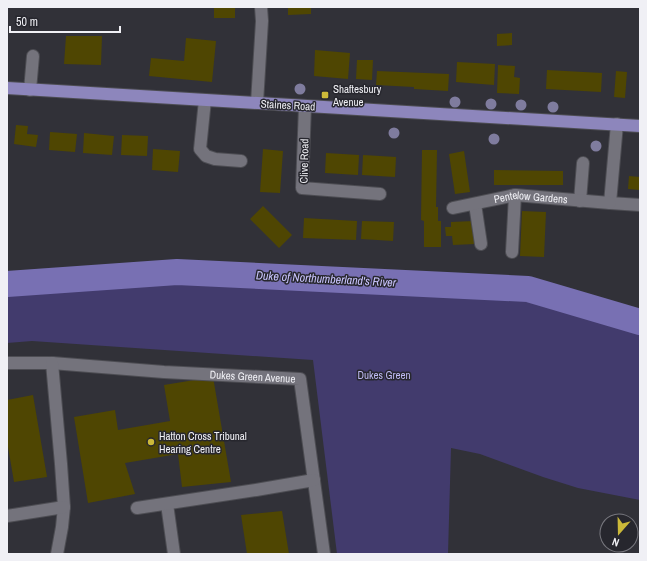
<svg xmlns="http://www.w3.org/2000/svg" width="647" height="561" viewBox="0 0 647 561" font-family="'Archivo Narrow',sans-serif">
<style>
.green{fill:#423b6d}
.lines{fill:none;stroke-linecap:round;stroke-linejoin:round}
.river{stroke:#7870b3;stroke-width:26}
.building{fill:#4f4602}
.minor-casing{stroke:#4d4d53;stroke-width:14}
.major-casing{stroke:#4d4d53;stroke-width:14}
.minor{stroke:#74737c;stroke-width:12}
.major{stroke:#8d86bc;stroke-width:12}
.tree{fill:#7f7c9e}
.poi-dot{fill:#ccb939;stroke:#27272e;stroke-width:1.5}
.labels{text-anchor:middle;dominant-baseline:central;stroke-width:3;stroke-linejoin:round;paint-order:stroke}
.poi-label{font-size:11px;fill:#f0f0f5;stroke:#27272e;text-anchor:start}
.street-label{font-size:11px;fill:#f0f0f5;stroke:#27272e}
.park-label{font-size:11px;fill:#beb9f1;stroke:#27272e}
.water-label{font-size:12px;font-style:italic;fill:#cbc6ff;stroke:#27272e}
</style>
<rect width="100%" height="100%" fill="#313138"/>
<!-- green -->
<path class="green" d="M242,283L530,298L640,329V500L578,488L543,477L480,454L451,448L448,554H337L313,360L32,341L7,343V291L83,285Z"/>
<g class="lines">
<!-- river -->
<path class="river" d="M7,284L177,272L528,289L640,322"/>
</g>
<!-- building -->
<path class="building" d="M214,7H235V18H214Z
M288,7H311V14L288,15Z
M512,33V45L497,46V34Z
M66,36H102L101,65L64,64Z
M186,38L216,41L212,82L149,76L151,58L184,61Z
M315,50L350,53L348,79L314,76Z
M357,60H373L372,80L356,79Z
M457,62L495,64L494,85L456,82Z
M498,65L515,66L514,77L520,78L519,94L497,93Z
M547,70L602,73L601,92L546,89Z
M377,71L449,74L448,91L414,89V87L376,85Z
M616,71L627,72L625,98L614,97Z
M16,125L28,126L27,134L38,135L36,147L14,144Z
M50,132L77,134L75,152L49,150Z
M84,133L114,136L112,155L83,153Z
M122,135L148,136L147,156L121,155Z
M153,149L180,151L178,172L152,170Z
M263,149L283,151L280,193L260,192Z
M422,150H437L436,207H438V221H441V247H424V221L421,220Z
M464,151L470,192L455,194L449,154Z
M326,153L359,155L358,175L325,173Z
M363,155L396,157L395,177L362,175Z
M494,170L563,171V185H494Z
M629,176L640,177V190L628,189Z
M263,206L292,235L279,248L250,219Z
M522,211L546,212L544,257L520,256Z
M304,218L357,221L356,240L303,238Z
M362,221L394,222L393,241L361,239Z
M474,221L475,244L453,245L452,236H446L445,227H451V222Z
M213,377L231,482L182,487L178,454L125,463L135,494L88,503L74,417L115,410L118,430L170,421L164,385Z
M33,395L47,477L14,482L7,441V400Z
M282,511L289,554H247L241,515Z"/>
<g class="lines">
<defs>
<g id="minor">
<path d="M30,90L33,56"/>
<path d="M205,100L200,149L206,156L215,159L241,161"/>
<path d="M257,103L262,21L261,7"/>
<path d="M305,106L302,188L380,194"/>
<path d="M617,124L610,203L640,205"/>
<path d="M580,201L583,163"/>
<path d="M475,204L481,244"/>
<path id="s1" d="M453,208L515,195L610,203"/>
<path d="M512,252L515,195"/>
<path id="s2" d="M7,363H52L164,372L300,379L324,554"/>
<path d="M52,363L61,464L64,507L62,527L57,554"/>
<path d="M167,504L174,554"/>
<path d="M137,508L256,490L314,480"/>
<path d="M7,516L64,507"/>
</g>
<path id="major" d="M7,88L640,126"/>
</defs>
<!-- minor casing -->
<use href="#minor" class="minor-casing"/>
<!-- major casing -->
<use href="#major" class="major-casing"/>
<!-- minor -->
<use href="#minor" class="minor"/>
<!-- major -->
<use href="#major" class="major"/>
</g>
<!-- trees -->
<g class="tree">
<circle cx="300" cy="89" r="5.5"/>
<circle cx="455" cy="102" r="5.5"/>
<circle cx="491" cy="104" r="5.5"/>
<circle cx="521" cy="105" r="5.5"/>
<circle cx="553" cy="107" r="5.5"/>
<circle cx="394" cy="133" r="5.5"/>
<circle cx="494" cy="139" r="5.5"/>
<circle cx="596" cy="146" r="5.5"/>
</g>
<!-- markers -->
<g class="poi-dot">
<rect x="321" y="91" width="8" height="8" rx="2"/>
<circle cx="151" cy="442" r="4"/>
</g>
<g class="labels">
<!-- poi labels -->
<g class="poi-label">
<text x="333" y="89">Shaftesbury<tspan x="333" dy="13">Avenue</tspan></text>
<text x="159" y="436">Hatton Cross Tribunal<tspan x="159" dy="13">Hearing Centre</tspan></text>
</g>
<!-- street labels -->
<g class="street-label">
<text transform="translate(288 105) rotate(3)">Staines Road</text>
<text transform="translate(304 161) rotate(-89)">Clive Road</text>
<text stroke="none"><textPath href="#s1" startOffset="79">Pentelow Gardens</textPath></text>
<text stroke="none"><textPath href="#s2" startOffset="246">Dukes Green Avenue</textPath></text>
</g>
<!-- park labels -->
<g class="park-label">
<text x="384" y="375">Dukes Green</text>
</g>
<!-- water labels -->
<g class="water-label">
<text transform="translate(326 279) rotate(3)">Duke of Northumberland's River</text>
</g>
</g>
<!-- border -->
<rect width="647" height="561" fill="none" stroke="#f0f0f5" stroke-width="16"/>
<!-- north arrow -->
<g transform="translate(619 533) rotate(200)"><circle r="19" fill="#27272e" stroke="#77777e"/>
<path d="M0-3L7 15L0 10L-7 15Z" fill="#ccb939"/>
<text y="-6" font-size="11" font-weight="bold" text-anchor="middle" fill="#f0f0f5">N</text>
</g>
<!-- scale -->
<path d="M10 26v6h110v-6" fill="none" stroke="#f0f0f5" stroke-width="2"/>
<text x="16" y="26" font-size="12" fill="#f0f0f5" stroke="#27272e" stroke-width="3" paint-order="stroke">50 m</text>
</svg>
